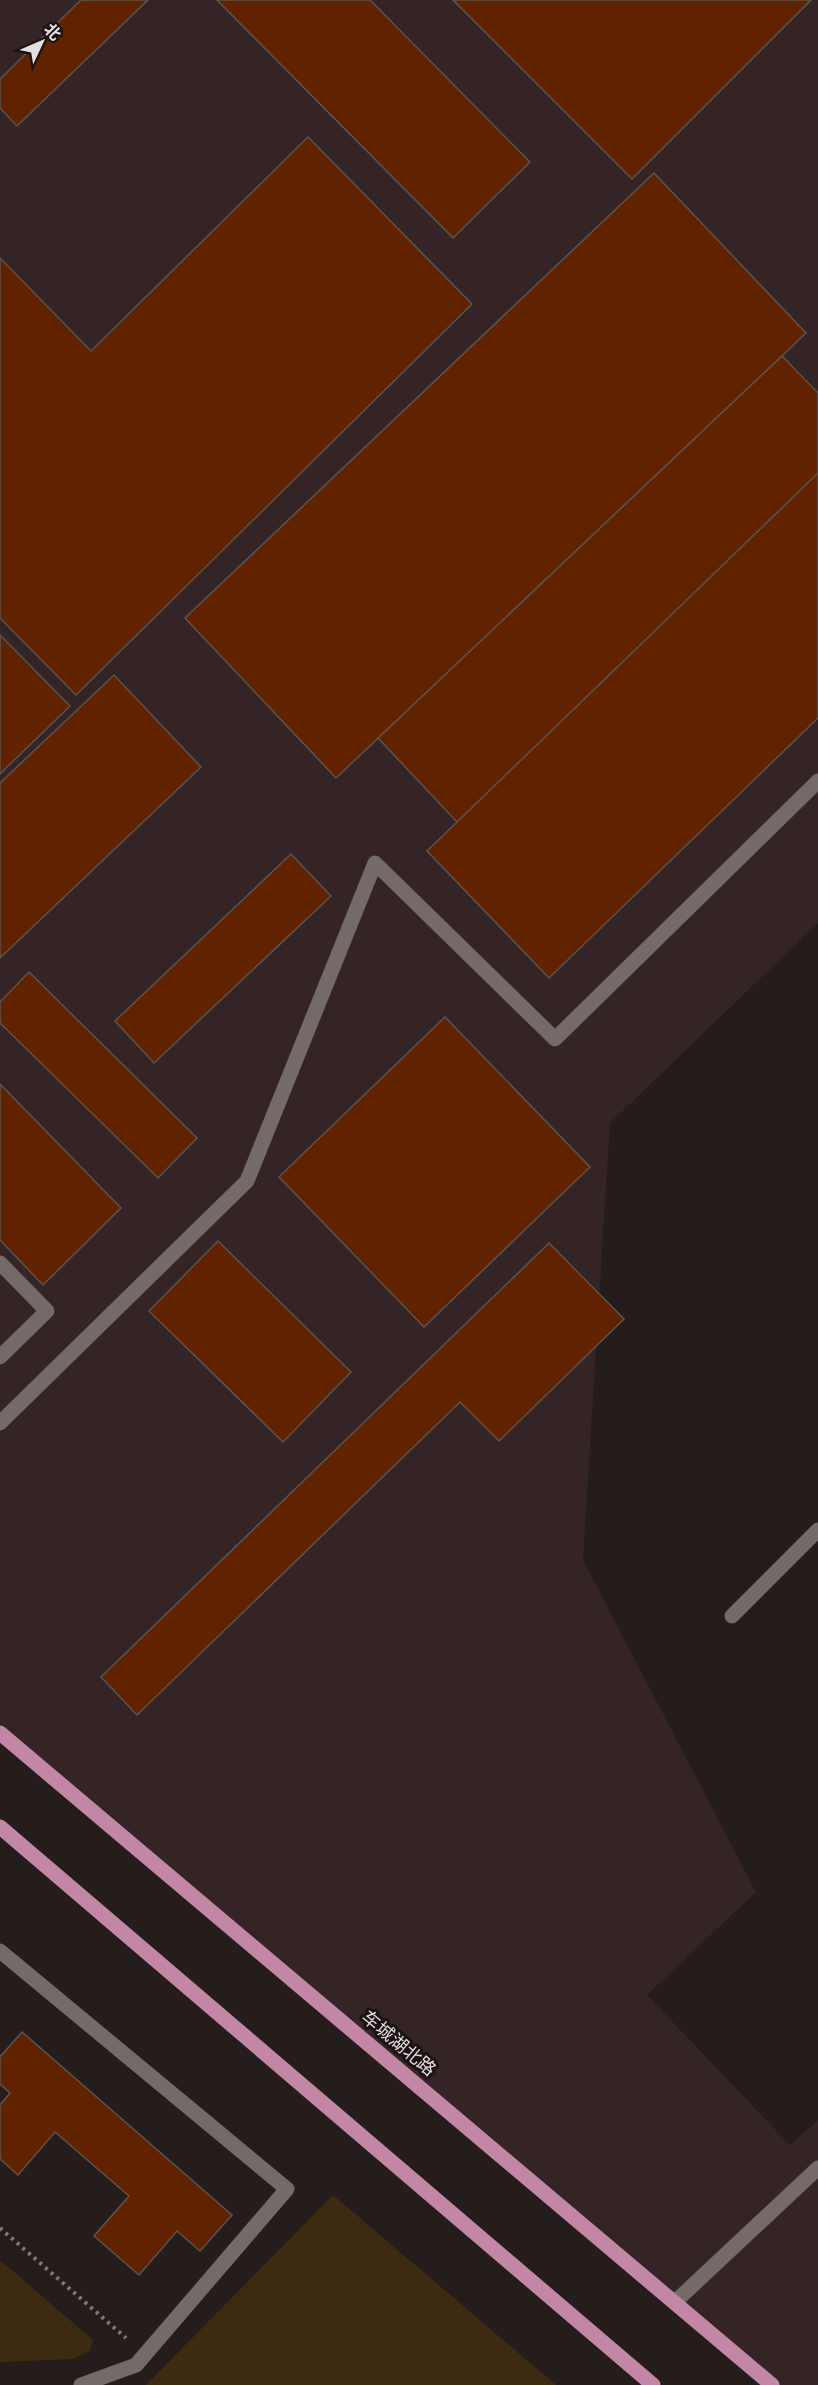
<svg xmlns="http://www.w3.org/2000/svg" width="818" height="2385" viewBox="0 0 818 2385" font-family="'Public Sans','Noto Sans SC',sans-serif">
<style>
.built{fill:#342425}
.green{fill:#3d2b11}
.building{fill:#612200;stroke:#5d534f;stroke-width:1.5}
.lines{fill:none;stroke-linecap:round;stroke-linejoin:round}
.path{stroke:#807878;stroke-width:4;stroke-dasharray:3 4.5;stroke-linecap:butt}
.minor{stroke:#756a6a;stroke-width:15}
.major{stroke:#c386a5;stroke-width:15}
.labels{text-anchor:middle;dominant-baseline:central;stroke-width:6;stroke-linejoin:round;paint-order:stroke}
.street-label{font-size:18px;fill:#e5dfdf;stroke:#1b1313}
</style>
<rect width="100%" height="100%" fill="#251c1c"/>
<!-- built -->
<path class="built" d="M0,0H818V923L610,1123L583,1560L756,1892L647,1995L790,2145L818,2120V2385H772L0,1733Z"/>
<!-- green -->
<path class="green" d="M333,2195L556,2385H146Z
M0,2260L93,2340L90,2351L73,2359L0,2362Z"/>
<!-- building -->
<path class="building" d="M81,0H148L17,126L0,108V79Z
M217,0H370L530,162L453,238Z
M453,0H811L632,179Z
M308,137L472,304L76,695L0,618V258L91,351Z
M654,173L806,333L336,778L185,618Z
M782,356L818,393V473L457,822L378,738Z
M818,473V718L549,978L427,851Z
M0,635L70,706L0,774Z
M114,675L201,767L0,958V783Z
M291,854L331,896L154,1063L115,1021Z
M29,972L197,1138L158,1178L0,1023V1002Z
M445,1017L590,1167L424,1327L279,1177Z
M0,1084L121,1208L43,1285L0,1240Z
M218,1241L351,1372L283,1442L149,1311Z
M549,1243L624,1319L499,1441L460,1402L137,1715L101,1677Z
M22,2032L232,2215L200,2251L177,2231L139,2275L94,2236L129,2196L55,2132L18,2175L0,2159V2105L10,2093L0,2084V2057Z"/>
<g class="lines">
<!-- path -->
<path class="path" d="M0,2228L126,2338"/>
<!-- minor -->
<path class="minor" d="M0,1263L47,1311L0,1357
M0,1423L247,1181L375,863L555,1039L818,781
M732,1616L818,1530
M0,1951L287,2189L136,2365L81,2385
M676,2301L818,2168"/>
<!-- major -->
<path class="major" d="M0,1733L772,2385
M0,1827L653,2385"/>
</g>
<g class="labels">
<!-- street labels -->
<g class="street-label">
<text transform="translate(399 2043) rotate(40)">车城湖北路</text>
</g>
</g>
<!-- north arrow -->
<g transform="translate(42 42) rotate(46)" stroke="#1b1313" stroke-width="4.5" paint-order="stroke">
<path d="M0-4.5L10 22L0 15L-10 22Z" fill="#e5dfdf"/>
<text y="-9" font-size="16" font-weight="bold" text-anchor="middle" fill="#e5dfdf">北</text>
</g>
</svg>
